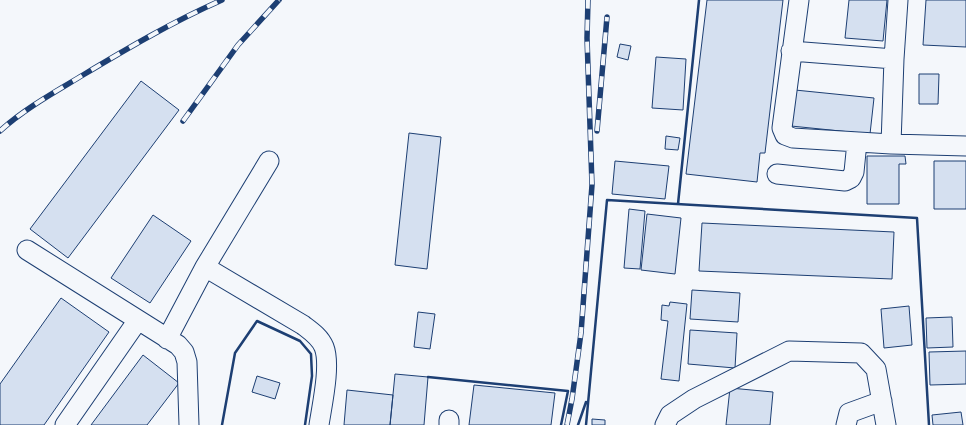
<svg xmlns="http://www.w3.org/2000/svg" width="966" height="425" viewBox="0 0 966 425" font-family="'Open Sans',sans-serif">
<style>
.building{fill:#d5e0f0;stroke:#1d3f73}
.lines{fill:none;stroke-linecap:round;stroke-linejoin:round}
.minor-casing{stroke:#1d3f73;stroke-width:21}
.minor{stroke:#f4f7fb;stroke-width:19}
.rail-casing{stroke:#1d3f73;stroke-width:5.5}
.rail{stroke:#f4f7fb;stroke-width:4;stroke-dasharray:11;stroke-linecap:butt}
.wall{stroke:#1d3f73;stroke-width:2.5}
</style>
<rect width="100%" height="100%" fill="#f4f7fb"/>
<!-- building -->
<path class="building" d="M707,0H783L765,153H760L757,182L686,174Z
M849,0H887L883,41L845,38Z
M926,0H966V47L923,45Z
M620,44L631,46L628,60L617,57Z
M656,57L686,59L683,110L652,108Z
M919,74H939L938,104H919Z
M141,81L179,110L68,258L30,229Z
M795,90L874,98L870,134L791,126Z
M409,133L441,137L427,269L395,265Z
M666,136L680,138L678,150L665,149Z
M867,156H905L906,164H899V204H867Z
M615,161L669,166L665,199L612,194Z
M934,161H966V209H934Z
M629,209L645,211L640,269L624,268Z
M647,214L681,218L675,274L641,270Z
M153,215L191,241L150,303L111,278Z
M702,223L894,232L892,279L699,271Z
M692,290L740,293L738,322L690,319Z
M61,298L109,332L44,425H0V384Z
M670,302L687,304L679,381L661,379L668,321L661,320L662,305L669,306Z
M909,306L912,345L884,348L881,309Z
M418,312L435,314L430,349L414,347Z
M952,317L953,347L927,348L926,318Z
M690,330L737,333L735,368L688,364Z
M966,351V384L930,385L929,352Z
M143,355L179,383L147,425H91Z
M395,374L428,377L424,425H390Z
M257,376L280,383L275,399L252,392Z
M474,385L555,393L551,425H469Z
M730,388L773,392L770,425H726Z
M347,390L393,395L390,425H344Z
M961,412L963,425H933L932,415Z
M592,419L605,420V425H592Z"/>
<g class="lines">
<defs>
<path id="minor" d="M799,0L782,128L785,135L793,138L891,144L966,146
M791,51L894,59
M891,144L894,59L898,0
M777,174L845,181L851,178L854,172L857,142
M27,250L178,345L184,352L187,362L189,425
M205,267L303,325C311,331 320,337 324,347C331,365 322,405 319,425
M167,339L205,267L269,161
M65,425L138,320
M449,425V420
M665,425L670,415L694,399L789,351L861,353L876,369L886,425
M846,425L849,413L882,401"/>
</defs>
<!-- minor casing -->
<use href="#minor" class="minor-casing"/>
<!-- minor -->
<use href="#minor" class="minor"/>
<defs>
<path id="rail" d="M183,121L238,45L279,0
M0,131C24,109 55,92 83,75C128,48 174,21 222,0
M597,131L607,17
M567,425L572,399L581,333L592,185L587,38L588,0"/>
</defs>
<!-- rail casing -->
<use href="#rail" class="rail-casing"/>
<!-- rail -->
<use href="#rail" class="rail"/>
<!-- wall -->
<path class="wall" d="M678,204L699,0
M428,377L568,391L561,425
M222,425L235,353L257,321L300,341L311,354L312,376L305,425
M578,425L586,402
M586,425L607,200L917,218L929,425"/>
</g>
</svg>
